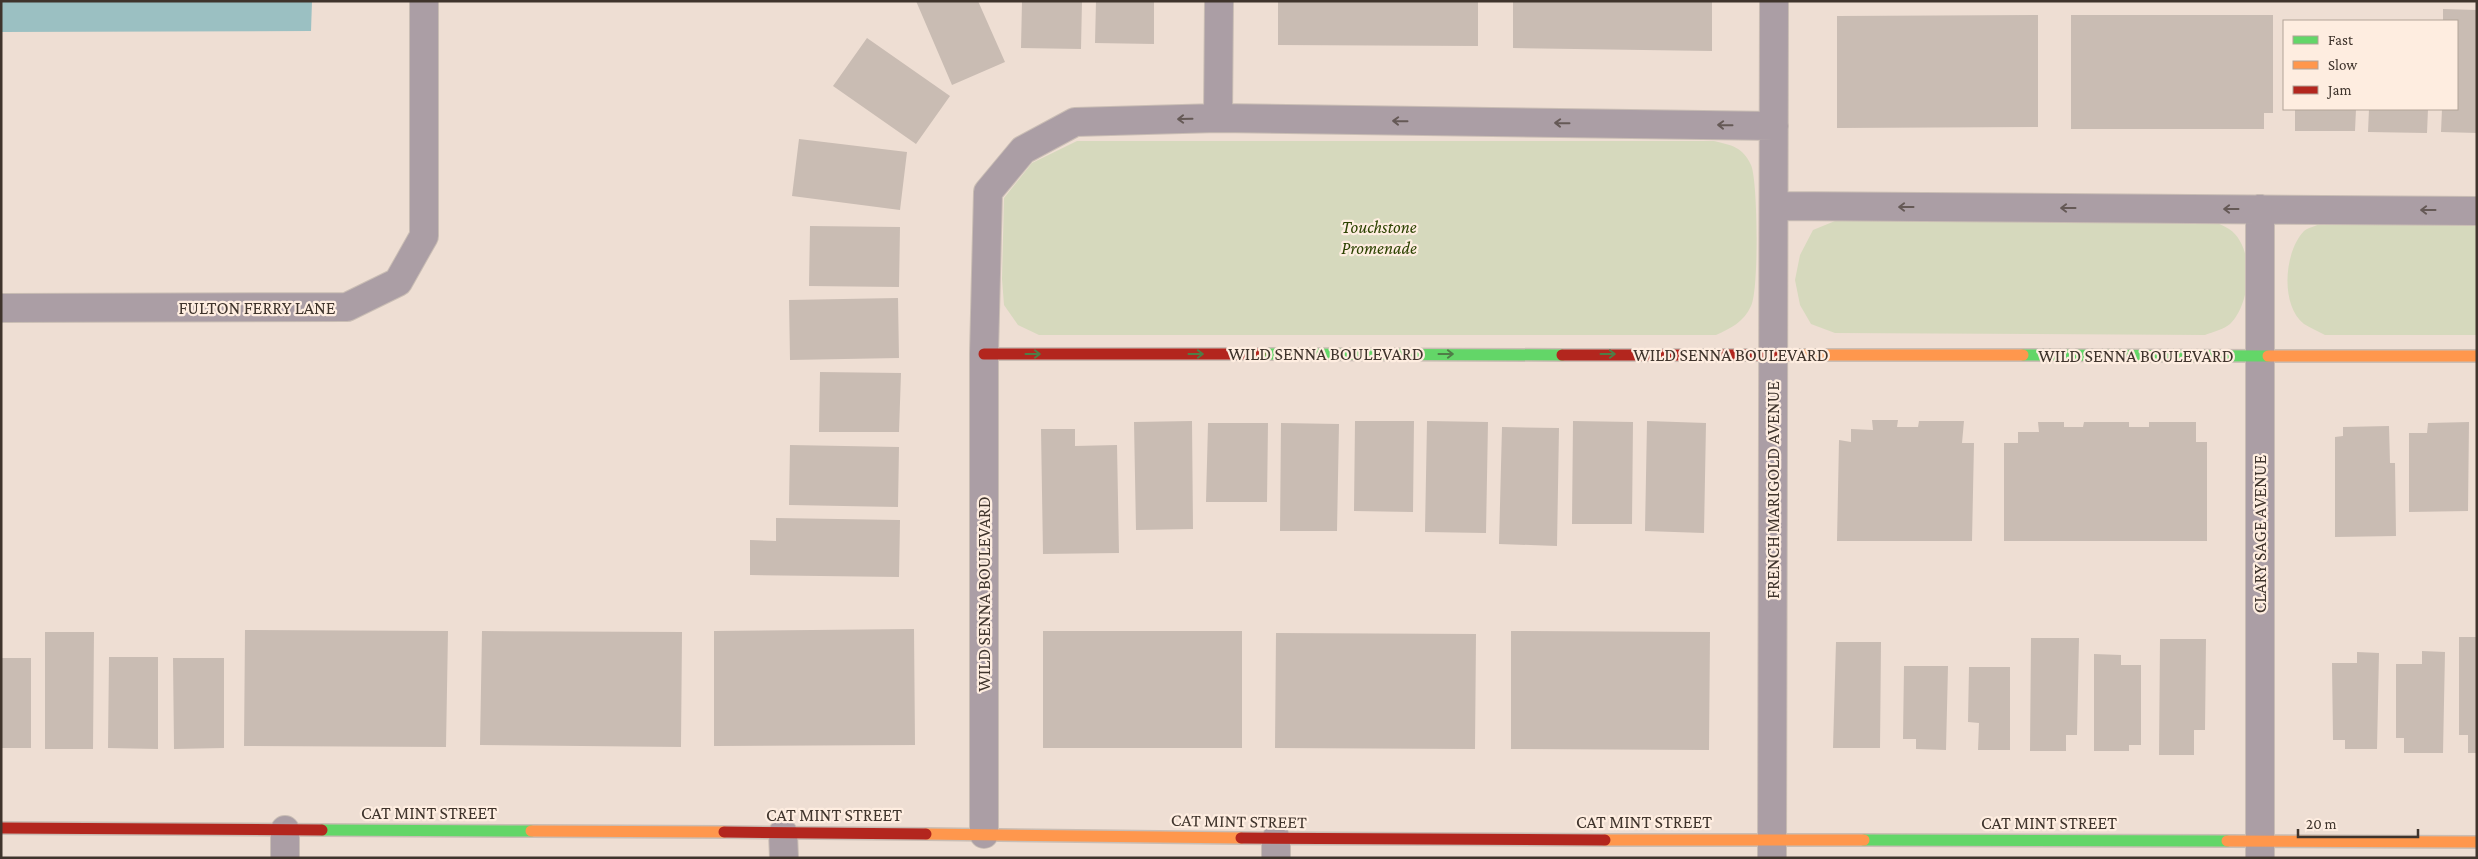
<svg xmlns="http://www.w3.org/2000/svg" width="2478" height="859" viewBox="0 0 2478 859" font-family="'Crimson Pro',serif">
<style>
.green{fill:#d6d9bd}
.water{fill:#9bc0c2}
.building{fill:#c9bcb3}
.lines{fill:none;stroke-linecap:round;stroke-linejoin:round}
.street-casing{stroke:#c9bdb4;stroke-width:30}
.fast-casing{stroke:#c9bdb4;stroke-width:14}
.slow-casing{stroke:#c9bdb4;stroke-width:14}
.jam-casing{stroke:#c9bdb4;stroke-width:14}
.street{stroke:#ab9ea5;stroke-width:28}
.fast{stroke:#63d668;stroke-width:11}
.slow{stroke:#ff974d;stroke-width:11}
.jam{stroke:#b3261e;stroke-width:11}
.oneway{stroke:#655956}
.oneway2{stroke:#4f7d47}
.labels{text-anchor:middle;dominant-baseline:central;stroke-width:4.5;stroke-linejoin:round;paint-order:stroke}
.park-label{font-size:18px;font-style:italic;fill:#2c4200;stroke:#feede0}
.street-label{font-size:18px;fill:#3f342c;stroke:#feede0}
</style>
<rect width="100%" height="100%" fill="#eeded3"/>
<!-- green -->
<path class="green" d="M1077,141H1714C1731,145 1743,147 1751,165C1758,180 1759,291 1751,306C1744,322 1731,328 1716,335H1039L1018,325L1004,305L1002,279L1004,198L1032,163Z
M2208,219C2215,222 2223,225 2229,229C2256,247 2251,304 2230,324C2224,329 2213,332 2205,335L1835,333L1811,324L1800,305L1795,280L1800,255L1813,230L1835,221Z
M2326,222H2477V335H2325C2318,331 2310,328 2304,324C2280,305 2284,252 2304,231C2309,227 2319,225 2326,222Z"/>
<!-- water -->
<path class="water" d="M1,1H312L311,31L1,32Z"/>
<!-- building -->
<path class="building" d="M916,1H978L1005,62L952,85Z
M1022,1H1082L1081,49L1021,48Z
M1096,1H1154V44L1095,43Z
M1278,1H1478V46L1278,45Z
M1513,1H1712V51L1513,48Z
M2443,9L2477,10V133L2441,132L2442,109H2457V21H2443Z
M2038,15V127L1837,128V16Z
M2071,15H2273V113H2264V129H2071Z
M867,38L950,96L916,144L833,86Z
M2295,109H2356L2355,131H2295Z
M2369,109H2428L2427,133L2368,132Z
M799,139L907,152L900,210L792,196Z
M810,226L900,227L899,287L809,286Z
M898,298L899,358L790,360L789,300Z
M820,372L901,373L899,432H819Z
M1872,420H1898L1897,427H1918L1919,421H1964L1962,443H1974L1972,541H1837L1839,440L1851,442V429L1873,430Z
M1192,421L1193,529L1136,530L1134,422Z
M1355,421H1414L1413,512L1354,511Z
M1427,421L1488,422L1486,533L1425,532Z
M1573,421L1633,422L1632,524H1572Z
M1647,421L1706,423L1704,533L1645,531Z
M2038,422H2064V427H2083L2084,422H2129V427H2149V422H2196V442H2207V541H2004V443H2018V432H2039Z
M2469,422L2468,511L2409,512V433H2427L2428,423Z
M1208,423H1268L1267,502H1206Z
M1281,423L1339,424L1337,531H1280Z
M2389,426L2390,463H2395L2396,536L2335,537V437L2343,436V427Z
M1502,427L1559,428L1557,546L1499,544Z
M1041,429H1075V446L1117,445L1119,553L1043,554Z
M790,445L899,447L898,507L789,505Z
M776,518L900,520L899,577L750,575V540L776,541Z
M914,629L915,745L714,746V631Z
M245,630L448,631L446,747L244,746Z
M482,631L682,632L681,747L480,745Z
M1043,631H1242V748H1043Z
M1511,631L1710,632L1709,750L1511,749Z
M45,632H94L93,749H45Z
M1276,633L1476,634L1475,749L1275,748Z
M2459,637H2477V753H2468V735H2459Z
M2031,638H2079L2077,735H2066V751H2030Z
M2160,639H2206L2205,730H2194V755H2159Z
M1836,642H1881L1880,748H1833Z
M2422,651L2445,652L2443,753H2404V738H2396V664H2422Z
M2357,652L2379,653L2377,749H2345V740H2333L2332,663H2357Z
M2094,654L2121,655V665H2141V745H2129V751H2094Z
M109,657H158V749L108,748Z
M1,658H31V748H1Z
M173,658H224V748L174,749Z
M1904,666H1948L1946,750L1916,749V739H1903Z
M1969,667H2010V750H1978L1979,723L1968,722Z"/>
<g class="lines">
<defs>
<path id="street" d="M1218,118L1219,1
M1774,206L2477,211
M2260,209V858
M1,308L347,307L398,282L424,236V1
M285,830V858
M783,833L784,858
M984,834V354L988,192L1023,150L1075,122L1218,118L1774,126
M1276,858V839
M1772,858L1774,1"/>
<path id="fast" d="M1260,354L1562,355
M2023,355L2268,356
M322,830L531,831
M1864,840L2227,841"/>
<path id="slow" d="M1787,355H2023
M2268,356H2477
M531,831L724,832
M926,834L1241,838
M1605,840H1864
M2227,841L2477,842"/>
<path id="jam" d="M984,354H1260
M1562,355H1787
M1,828L322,830
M724,832L926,834
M1241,838L1605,840"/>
</defs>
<!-- street casing -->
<use href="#street" class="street-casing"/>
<!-- fast casing -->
<use href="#fast" class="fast-casing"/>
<!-- slow casing -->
<use href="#slow" class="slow-casing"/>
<!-- jam casing -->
<use href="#jam" class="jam-casing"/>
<!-- street -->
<use href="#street" class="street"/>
<!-- fast -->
<use href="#fast" class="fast"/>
<!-- slow -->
<use href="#slow" class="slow"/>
<!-- jam -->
<use href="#jam" class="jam"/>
</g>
<!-- one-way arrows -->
<defs><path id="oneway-shaft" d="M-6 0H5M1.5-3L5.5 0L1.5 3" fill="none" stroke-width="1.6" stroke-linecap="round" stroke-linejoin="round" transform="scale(1.25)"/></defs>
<g class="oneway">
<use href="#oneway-shaft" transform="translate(1185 119) rotate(179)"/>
<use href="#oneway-shaft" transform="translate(1400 121) rotate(-179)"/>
<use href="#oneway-shaft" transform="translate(1562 123) rotate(-179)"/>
<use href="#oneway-shaft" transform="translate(1725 125) rotate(-179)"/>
<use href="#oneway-shaft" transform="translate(1906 207) rotate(-180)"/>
<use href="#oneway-shaft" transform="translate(2068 208) rotate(-180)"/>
<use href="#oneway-shaft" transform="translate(2231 209) rotate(-180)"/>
<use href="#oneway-shaft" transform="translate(2428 210) rotate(-180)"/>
</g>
<g class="oneway2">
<use href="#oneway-shaft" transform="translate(1033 354)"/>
<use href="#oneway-shaft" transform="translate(1196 354)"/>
<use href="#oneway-shaft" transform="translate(1446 354)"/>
<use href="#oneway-shaft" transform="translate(1608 354)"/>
</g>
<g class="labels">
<!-- park labels -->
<g class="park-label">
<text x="1379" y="227">Touchstone<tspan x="1379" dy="21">Promenade</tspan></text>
</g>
<!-- street labels -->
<g class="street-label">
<text x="257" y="308">FULTON FERRY LANE</text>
<text x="1326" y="354">WILD SENNA BOULEVARD</text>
<text x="1731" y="355">WILD SENNA BOULEVARD</text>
<text x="2136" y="356">WILD SENNA BOULEVARD</text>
<text transform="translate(1773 490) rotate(-90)">FRENCH MARIGOLD AVENUE</text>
<text transform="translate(2260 534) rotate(-90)">CLARY SAGE AVENUE</text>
<text transform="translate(984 594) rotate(-90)">WILD SENNA BOULEVARD</text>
<text x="429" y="813">CAT MINT STREET</text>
<text x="834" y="815">CAT MINT STREET</text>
<text transform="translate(1239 821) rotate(1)">CAT MINT STREET</text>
<text x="1644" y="822">CAT MINT STREET</text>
<text x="2049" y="823">CAT MINT STREET</text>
</g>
</g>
<!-- border -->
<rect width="2478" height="859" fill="none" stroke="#3f342c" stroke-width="5"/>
<!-- legend -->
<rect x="2283" y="20" width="175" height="90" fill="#feede0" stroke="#b2a398"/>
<rect x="2293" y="36" width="25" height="8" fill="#63d668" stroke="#b2a398"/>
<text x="2328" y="45" font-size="15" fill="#3f342c">Fast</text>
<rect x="2293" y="61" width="25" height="8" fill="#ff974d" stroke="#b2a398"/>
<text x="2328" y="70" font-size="15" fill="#3f342c">Slow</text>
<rect x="2293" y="86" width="25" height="8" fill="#b3261e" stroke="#b2a398"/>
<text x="2328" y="95" font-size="15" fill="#3f342c">Jam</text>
<!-- scale -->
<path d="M2298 829v8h120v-8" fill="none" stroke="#3f342c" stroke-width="2.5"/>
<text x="2306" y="829" font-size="15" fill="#3f342c" stroke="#feede0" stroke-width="4" paint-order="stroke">20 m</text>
</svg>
